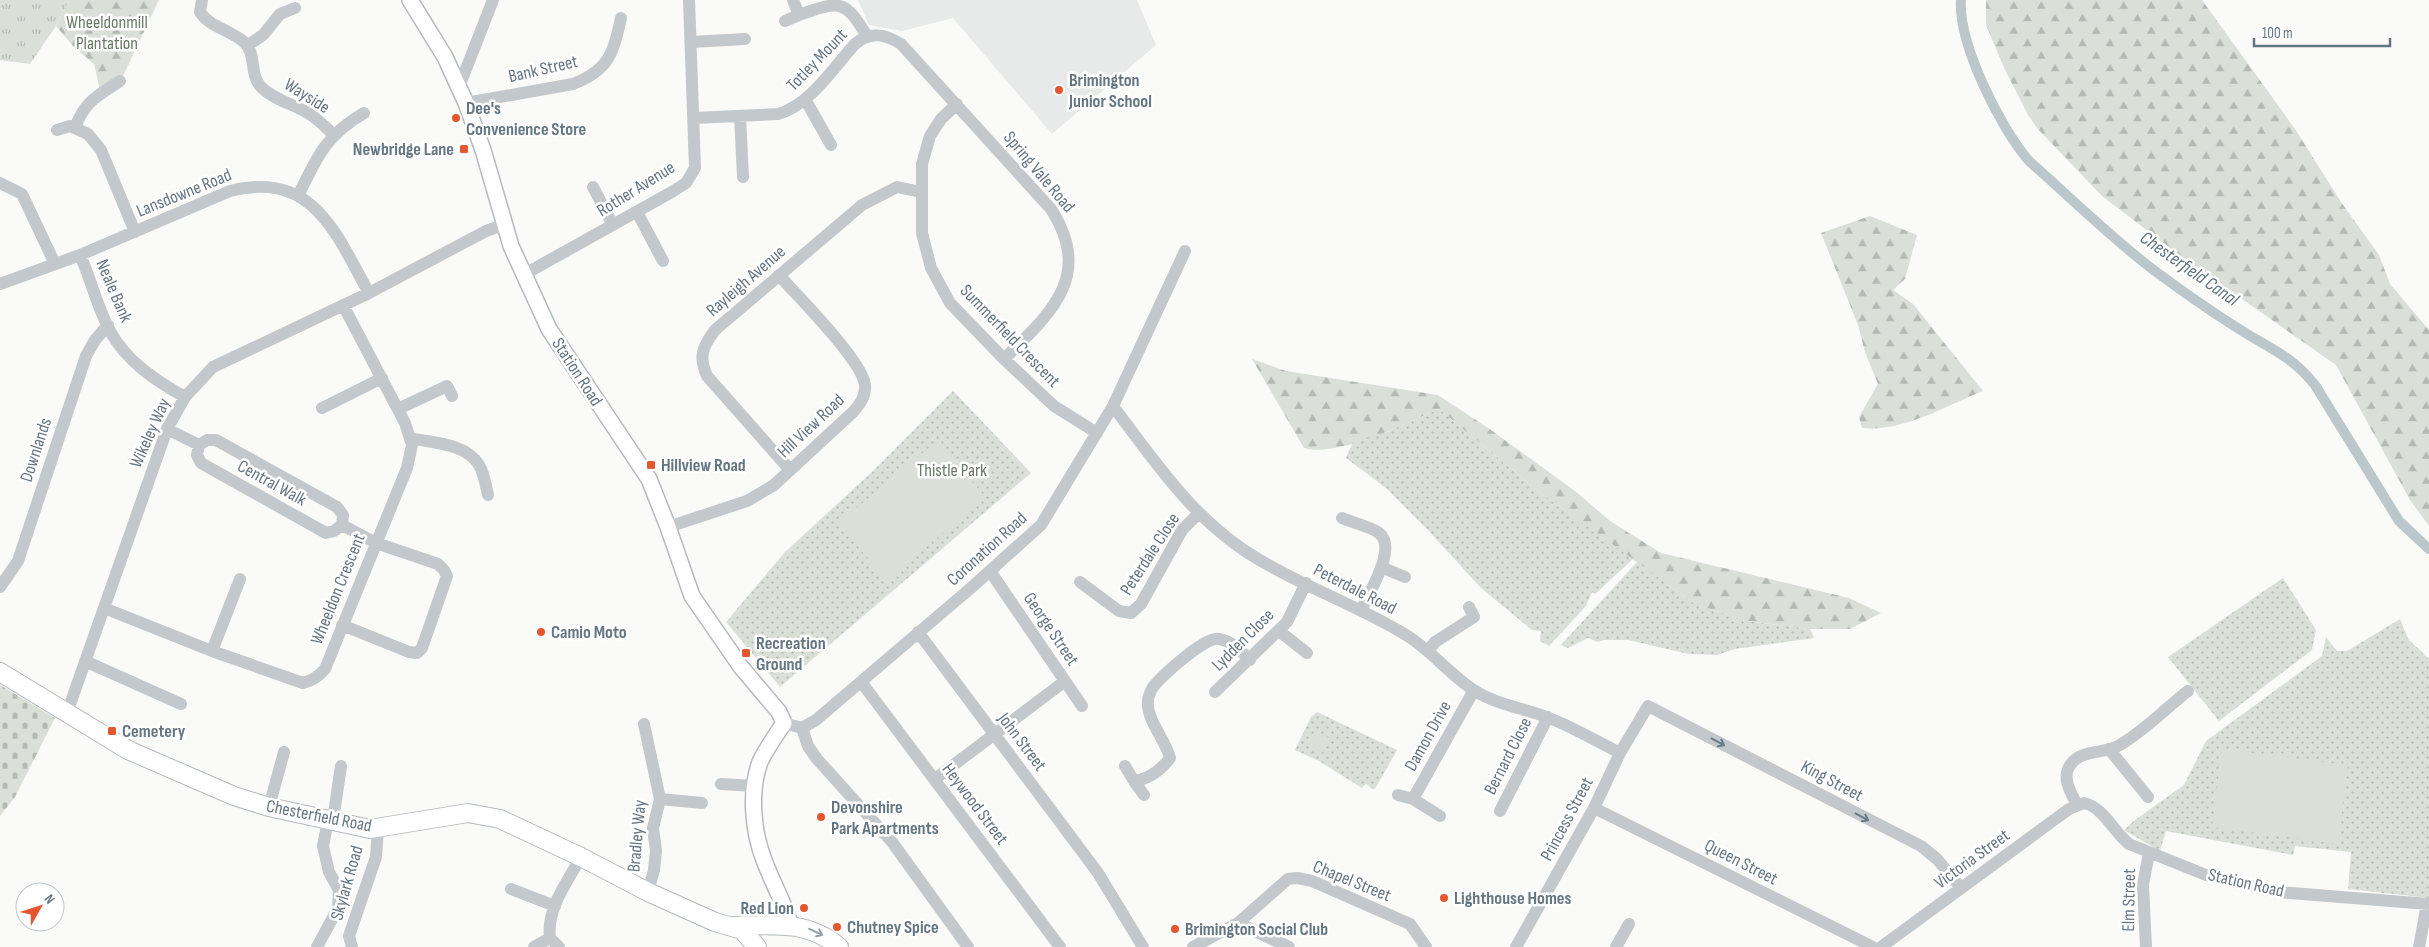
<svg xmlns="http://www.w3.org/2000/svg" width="2429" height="947" viewBox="0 0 2429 947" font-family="'Sofia Sans Condensed',sans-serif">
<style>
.built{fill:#e8e9e9}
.grass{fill:url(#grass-tufts)}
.forest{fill:url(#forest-firs)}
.cemetery{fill:url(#cemetery-stones)}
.park{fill:url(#park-dots)}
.pitch{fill:#dadfd7}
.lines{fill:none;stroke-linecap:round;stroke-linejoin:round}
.canal{stroke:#bbc7cb;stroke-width:10}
.major-casing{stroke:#b5babe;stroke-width:18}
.highway-casing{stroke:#b4b9bd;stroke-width:20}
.minor{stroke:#c3c8cc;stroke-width:12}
.major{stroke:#fff;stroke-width:15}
.highway{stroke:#fff;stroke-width:18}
.oneway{stroke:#6a7a87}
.oneway2{stroke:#939fa8}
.poi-dot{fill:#e4572e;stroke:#fff;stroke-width:2}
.labels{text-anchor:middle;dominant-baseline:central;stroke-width:5;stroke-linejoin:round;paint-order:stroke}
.park-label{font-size:18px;fill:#687a64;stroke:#fff}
.street-label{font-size:18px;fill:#657683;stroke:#fff}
.poi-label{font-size:18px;font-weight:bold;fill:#657683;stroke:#fff;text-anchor:start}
.water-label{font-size:19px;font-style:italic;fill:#60757c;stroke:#fff}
</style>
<defs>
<pattern id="grass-tufts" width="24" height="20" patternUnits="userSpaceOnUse" patternTransform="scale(1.25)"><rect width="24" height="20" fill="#dadfd7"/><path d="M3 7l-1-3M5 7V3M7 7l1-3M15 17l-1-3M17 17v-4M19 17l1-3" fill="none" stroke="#b4b9b4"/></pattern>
<pattern id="forest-firs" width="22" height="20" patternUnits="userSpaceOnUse" patternTransform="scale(1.25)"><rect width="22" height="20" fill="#dadfd7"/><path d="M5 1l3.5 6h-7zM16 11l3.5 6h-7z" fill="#b4b9b4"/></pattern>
<pattern id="cemetery-stones" width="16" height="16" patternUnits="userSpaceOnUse" patternTransform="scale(1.25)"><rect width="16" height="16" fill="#dadfd7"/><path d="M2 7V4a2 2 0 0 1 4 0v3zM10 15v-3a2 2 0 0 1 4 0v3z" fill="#b4b9b4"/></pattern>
<pattern id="park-dots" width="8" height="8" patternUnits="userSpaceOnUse" patternTransform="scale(1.25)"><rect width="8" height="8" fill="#dadfd7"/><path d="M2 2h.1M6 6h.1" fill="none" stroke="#b4b9b4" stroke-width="1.8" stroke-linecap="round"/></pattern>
</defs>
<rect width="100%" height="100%" fill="#fafaf8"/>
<!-- built -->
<path class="built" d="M858,0H1137L1156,45L1052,134L953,18L902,31L869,25Z"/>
<!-- grass -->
<path class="grass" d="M0,0H69L56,26L30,64L0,60Z"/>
<!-- forest -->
<path class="forest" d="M69,0H159L123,76L100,90L94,64L73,46L56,26Z
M1986,0H2202L2295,129L2341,202L2379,255L2390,284L2429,330V526L2410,500L2336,365L2182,257L2102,196L2037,128L2027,113L2005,70L1986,25Z
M1870,216L1917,235L1905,279L1893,290L1913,304L1983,391C1945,406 1904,432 1862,428L1859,417L1878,384L1865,352L1858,325L1821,233Z
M1252,359L1286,371L1438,395L1491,430L1575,491L1610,521L1661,553L1849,598L1881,613L1850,629H1810L1746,621L1695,604L1539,492L1439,409C1407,423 1337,458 1304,448Z"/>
<!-- cemetery -->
<path class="cemetery" d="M0,685L55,718L15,797L0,816Z"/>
<!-- park -->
<path class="park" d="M953,391L1031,473L780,687L726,622L785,552L873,471Z
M1439,409L1539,492L1633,559L1595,594L1592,592L1586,606L1549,646L1540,641L1541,631L1532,630L1481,588L1426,528L1386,488L1346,458L1353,442L1387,432Z
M1637,562L1695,604L1746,621L1810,629L1814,638L1735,649L1717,655L1689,654L1628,640H1604L1598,642L1588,638L1568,648L1561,645Z
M2283,578L2316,630L2312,650L2219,721L2168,657Z
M2400,619L2408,639L2429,659V898L2348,889L2351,852L2295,846L2293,855L2166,831L2160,851L2124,830L2135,820L2184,785L2206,741L2322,656L2326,637L2337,651H2347Z
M1317,712L1397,750L1375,789H1372L1366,784L1362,788L1319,761L1295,750L1311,717Z"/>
<!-- pitch -->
<path class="pitch" d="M938,440L986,498L886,580L838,523Z
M1317,731L1331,739L1322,753L1308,746Z
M2222,749L2348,765L2338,844L2212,827Z"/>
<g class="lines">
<!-- canal -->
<path class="canal" d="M1961,0C1958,44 2001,129 2029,161C2071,198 2111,238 2155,271C2186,294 2219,317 2252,337C2278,352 2296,361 2315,385L2399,521L2429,549"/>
<defs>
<path id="major" d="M410,0L445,57L466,103L483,150L511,246L549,329L649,479L668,527L692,596L741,667L779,712L784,723C776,735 766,749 760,762C749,792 753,832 764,860C772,882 784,902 790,924"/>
<path id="highway" d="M0,672L128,750L234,796L269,807L370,829L468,813L500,819L581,857L648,892L715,922L742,930L757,947
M733,926C772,925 808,920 839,947"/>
</defs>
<!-- major casing -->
<use href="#major" class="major-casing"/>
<!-- highway casing -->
<use href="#highway" class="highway-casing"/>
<!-- minor -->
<path class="minor" d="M202,0L200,12C209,27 231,30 244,42C257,54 249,74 261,87C275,101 295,104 311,115C319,120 327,129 334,135
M793,0L799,15C841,0 845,0 867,36
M785,21L799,15
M691,42L745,39
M248,45L263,35L280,14L295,8
M459,87L493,0
M805,99L831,145
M466,103L573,84C609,70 613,54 621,18
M957,104L941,119L930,136L922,164V233L931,268L950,303L1004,359L1054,406L1097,433
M740,116L743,177
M694,118L778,114C810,105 833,68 855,44C871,31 885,34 901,44L1051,209C1094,276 1051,313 1004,359
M75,128C84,102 97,96 120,81
M57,130L70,126L88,134L101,150L135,232
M0,183L22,194L55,264
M593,187L613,225
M298,196C317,157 326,135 364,113
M637,212L663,261
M80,255C91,279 97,307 110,331C126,361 156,381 185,397
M523,275L670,193L686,183L695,168L689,0
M0,284L80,255L230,191C313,170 335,232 369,293
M1113,406C1155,462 1196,523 1258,559C1306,588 1359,606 1406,635C1436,653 1458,686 1491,699C1509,707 1530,710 1549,718C1573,727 1596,741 1620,753
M322,408L382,378
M398,409L447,386L452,396
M167,429L199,445
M410,438C432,443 466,443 479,465C484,473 486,486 488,495
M207,440H216L337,507L343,515L342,525L334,531L326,533L201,463L197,455L199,445Z
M790,470L707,376C698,356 703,346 715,330L862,205L897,187L921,192
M1342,518C1353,523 1369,526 1379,533C1398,548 1369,592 1362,609
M342,525L376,543L438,564L444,570L447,576L422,648L417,653L409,652L342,625
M668,527L747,501L774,485L853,412C860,404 866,396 865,385C862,360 798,297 779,275
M1381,567L1405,577
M990,571L1082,706
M1080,582L1119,611L1131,613L1141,604L1182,530L1199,513
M0,587L18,561L86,356L95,340L108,325
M104,608L212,651L303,683C313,680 318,677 325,669L407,468L412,445L405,423L343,305
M1279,631L1307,653
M918,632L1098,873L1143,947
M212,651L240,579
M1428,651L1435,642L1474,617L1469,607
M87,662L181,704
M862,683L1060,947
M1215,692L1287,622L1306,583
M67,713L167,429L185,397L213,367L369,293L486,231L503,225
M784,723L802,728L816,720L972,587L1041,525L1113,406L1185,251
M644,724L660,799L653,828L656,851L654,870L648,892
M802,728L808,746L817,759L892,842L968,947
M2109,749L2148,797
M1125,766L1134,781C1149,779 1161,770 1170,758C1166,740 1146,720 1148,701C1148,697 1151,690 1153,687C1162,676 1205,636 1219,639C1232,641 1241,651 1250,660
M935,779L1065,681
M1134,781L1144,795
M721,784L755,786
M1398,795L1413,799L1440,816
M660,799L702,803
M1413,799L1474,690
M2077,805C2072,794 2063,781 2068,769C2078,748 2101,755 2118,746C2142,733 2166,708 2188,691
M269,807L284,752
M1594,808L1873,947
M1500,811L1548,717
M333,820L341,766
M511,889L555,906
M1238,923L1289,947
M317,947L338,908L339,890L329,872L323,846L328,820
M352,947L349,936L376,857L378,829
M534,947L550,938
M559,947L550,938C546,909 568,881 581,857
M1193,947L1238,923L1288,879L1297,878L1312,881L1410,924L1426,947
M1516,947L1594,808L1620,753L1648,706L1921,846L1937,859L1961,888
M1616,947L1629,924
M1881,947L2069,809L2084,803C2103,807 2114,832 2129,844L2206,875L2278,892L2429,904
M2146,947L2143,885L2149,853
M2419,947L2427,904"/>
<!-- major -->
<use href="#major" class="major"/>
<!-- highway -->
<use href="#highway" class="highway"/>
</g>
<!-- one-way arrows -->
<defs><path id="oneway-shaft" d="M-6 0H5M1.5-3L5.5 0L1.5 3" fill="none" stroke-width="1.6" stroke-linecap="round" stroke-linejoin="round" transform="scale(1.25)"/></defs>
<g class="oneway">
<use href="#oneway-shaft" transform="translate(1718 742) rotate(28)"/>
<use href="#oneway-shaft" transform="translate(1862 817) rotate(28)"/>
</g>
<use class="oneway2" href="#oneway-shaft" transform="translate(816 932) rotate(25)"/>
<!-- markers -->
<g class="poi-dot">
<circle cx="1059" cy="90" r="5"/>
<circle cx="456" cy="118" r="5"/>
<rect x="459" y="144" width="10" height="10" rx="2.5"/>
<rect x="646" y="460" width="10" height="10" rx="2.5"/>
<circle cx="541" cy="632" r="5"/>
<rect x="741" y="648" width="10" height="10" rx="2.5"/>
<rect x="107" y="726" width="10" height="10" rx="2.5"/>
<circle cx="821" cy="817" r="5"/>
<circle cx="1444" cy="898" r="5"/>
<circle cx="804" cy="908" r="5"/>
<circle cx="837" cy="927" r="5"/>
<circle cx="1175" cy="929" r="5"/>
</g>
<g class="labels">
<!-- park labels -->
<g class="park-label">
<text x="107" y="22">Wheeldonmill<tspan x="107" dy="21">Plantation</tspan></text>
<text x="952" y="470">Thistle Park</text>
</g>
<!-- street labels -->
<g class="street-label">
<text transform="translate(817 60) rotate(-46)">Totley Mount</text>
<text transform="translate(543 69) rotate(-13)">Bank Street</text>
<text transform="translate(307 96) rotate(32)">Wayside</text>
<text transform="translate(1039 172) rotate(50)">Spring Vale Road</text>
<text transform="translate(636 189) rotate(-32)">Rother Avenue</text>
<text transform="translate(184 193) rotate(-22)">Lansdowne Road</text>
<text transform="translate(746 281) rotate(-41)">Rayleigh Avenue</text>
<text transform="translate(114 291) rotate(67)">Neale Bank</text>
<text transform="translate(1010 336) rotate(46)">Summerfield Crescent</text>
<text transform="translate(577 372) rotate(57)">Station Road</text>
<text transform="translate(811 426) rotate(-43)">Hill View Road</text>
<text transform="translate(150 433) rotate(-66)">Wikeley Way</text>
<text transform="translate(36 450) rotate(-72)">Downlands</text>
<text transform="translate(272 483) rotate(29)">Central Walk</text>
<text transform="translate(987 549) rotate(-42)">Coronation Road</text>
<text transform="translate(1150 554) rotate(-57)">Peterdale Close</text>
<text transform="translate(338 589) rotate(-68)">Wheeldon Crescent</text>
<text transform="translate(1355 589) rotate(27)">Peterdale Road</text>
<text transform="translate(1051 629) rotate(56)">George Street</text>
<text transform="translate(1243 640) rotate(-45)">Lydden Close</text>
<text transform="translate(1428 736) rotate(-61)">Damon Drive</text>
<text transform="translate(1022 742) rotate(53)">John Street</text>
<text transform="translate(1508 756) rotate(-63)">Bernard Close</text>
<text transform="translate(1832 781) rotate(28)">King Street</text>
<text transform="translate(975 804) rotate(53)">Heywood Street</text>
<text transform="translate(319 816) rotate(11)">Chesterfield Road</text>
<text transform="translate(1567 819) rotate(-62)">Princess Street</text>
<text transform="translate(637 836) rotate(-85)">Bradley Way</text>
<text transform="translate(1972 859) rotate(-36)">Victoria Street</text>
<text transform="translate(1741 862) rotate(27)">Queen Street</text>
<text transform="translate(1352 881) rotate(22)">Chapel Street</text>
<text transform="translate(347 883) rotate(-74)">Skylark Road</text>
<text transform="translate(2246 883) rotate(13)">Station Road</text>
<text transform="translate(2129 900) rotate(-89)">Elm Street</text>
</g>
<!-- poi labels -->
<g class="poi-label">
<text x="1069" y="80">Brimington<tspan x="1069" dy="21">Junior School</tspan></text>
<text x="466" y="108">Dee's<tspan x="466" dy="21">Convenience Store</tspan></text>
<text x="454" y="149" text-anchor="end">Newbridge Lane</text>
<text x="661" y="465">Hillview Road</text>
<text x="551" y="632">Camio Moto</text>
<text x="756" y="643">Recreation<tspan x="756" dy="21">Ground</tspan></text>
<text x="122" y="731">Cemetery</text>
<text x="831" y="807">Devonshire<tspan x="831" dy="21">Park Apartments</tspan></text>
<text x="1454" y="898">Lighthouse Homes</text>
<text x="794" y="908" text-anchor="end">Red Lion</text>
<text x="847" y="927">Chutney Spice</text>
<text x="1185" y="929">Brimington Social Club</text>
</g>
<!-- water labels -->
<g class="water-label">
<text transform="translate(2189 269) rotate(35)">Chesterfield Canal</text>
</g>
</g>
<!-- north arrow -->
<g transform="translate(40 907) rotate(51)"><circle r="24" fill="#ffffff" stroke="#c1c8cd"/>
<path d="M0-4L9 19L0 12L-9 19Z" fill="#e4572e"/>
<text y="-8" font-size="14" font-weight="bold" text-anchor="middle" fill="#657683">N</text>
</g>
<!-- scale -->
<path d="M2254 38v8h136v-8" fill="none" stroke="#657683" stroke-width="2.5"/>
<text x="2262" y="38" font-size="15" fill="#657683" stroke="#ffffff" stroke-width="4" paint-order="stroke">100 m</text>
</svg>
